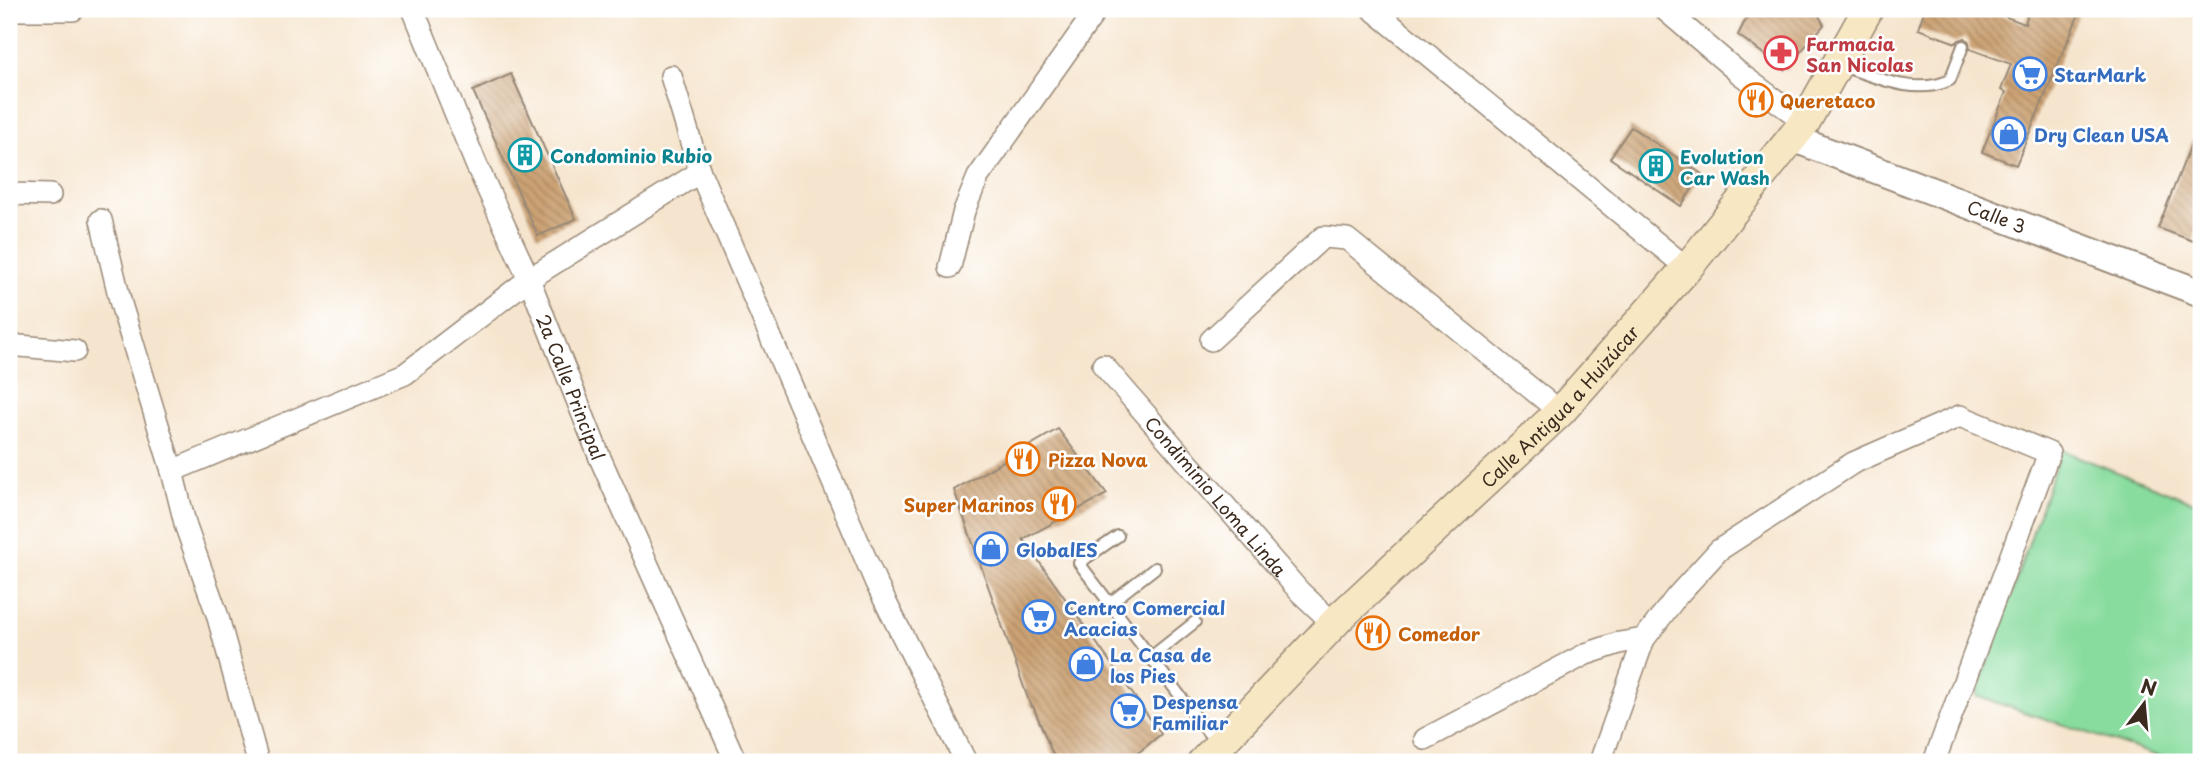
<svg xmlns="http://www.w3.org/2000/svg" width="2210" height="771" viewBox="0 0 2210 771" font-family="'Playpen Sans',sans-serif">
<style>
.green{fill:#88dc9e;stroke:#62835e;stroke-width:2}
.building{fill:url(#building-back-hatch)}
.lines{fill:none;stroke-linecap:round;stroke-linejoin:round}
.service-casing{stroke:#988876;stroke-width:14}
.minor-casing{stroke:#988876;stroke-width:24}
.tertiary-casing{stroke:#988876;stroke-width:30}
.secondary-casing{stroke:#988876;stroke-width:33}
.service{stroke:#fff;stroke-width:10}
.minor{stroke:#fff;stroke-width:21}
.tertiary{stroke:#fff;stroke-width:26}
.secondary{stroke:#f8e7c3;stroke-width:30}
.labels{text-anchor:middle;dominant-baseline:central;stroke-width:5;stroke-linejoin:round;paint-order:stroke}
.health-label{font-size:18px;font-weight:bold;fill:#be3a42;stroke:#fff;text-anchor:start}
.shop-label{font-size:18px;font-weight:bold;fill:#366cbe;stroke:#fff;text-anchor:start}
.food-label{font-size:18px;font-weight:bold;fill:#c56008;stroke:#fff;text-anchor:start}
.culture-label{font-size:18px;font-weight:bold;fill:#0d838f;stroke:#fff;text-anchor:start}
.street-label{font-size:18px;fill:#3b2a1e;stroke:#fff}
</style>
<defs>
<pattern id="building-back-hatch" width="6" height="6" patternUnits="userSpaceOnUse" patternTransform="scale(1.75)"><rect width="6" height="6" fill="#cca375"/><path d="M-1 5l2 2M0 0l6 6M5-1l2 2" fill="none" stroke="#a7855f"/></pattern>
</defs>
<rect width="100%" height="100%" fill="#fff"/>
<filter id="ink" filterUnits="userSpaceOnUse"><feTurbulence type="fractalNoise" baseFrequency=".0143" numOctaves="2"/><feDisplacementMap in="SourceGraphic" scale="14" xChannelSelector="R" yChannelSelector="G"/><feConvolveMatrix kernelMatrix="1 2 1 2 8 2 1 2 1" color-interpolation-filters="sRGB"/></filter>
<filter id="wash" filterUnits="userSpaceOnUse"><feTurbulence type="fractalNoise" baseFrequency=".00686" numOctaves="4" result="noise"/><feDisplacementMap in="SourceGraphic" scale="28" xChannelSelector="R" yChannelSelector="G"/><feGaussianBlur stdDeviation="1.57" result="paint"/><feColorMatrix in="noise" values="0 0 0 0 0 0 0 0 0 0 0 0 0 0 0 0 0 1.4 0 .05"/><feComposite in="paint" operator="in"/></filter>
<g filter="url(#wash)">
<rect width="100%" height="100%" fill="#f6e5ce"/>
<!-- green -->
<path class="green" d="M2061,450L2201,505V762H2176L1976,696Z"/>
<g id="blocks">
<!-- building -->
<path class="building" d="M1751,9H1815L1824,25L1785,70L1738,35Z
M1925,9H1985L2025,24L2029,9H2081L2016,165L1982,152L2006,92L2001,90L2011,64L1970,49L1969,42L1965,38L1959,40L1956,43L1918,29Z
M511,74L576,219L538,236L473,91Z
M2200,121L2201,221L2193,241L2158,228Z
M1631,127L1702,174L1681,206L1610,158Z
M1058,429L1107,494L1023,539L1161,734L1127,762H1056L1033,706L1031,707L954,490Z"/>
</g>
</g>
<g filter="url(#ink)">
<use href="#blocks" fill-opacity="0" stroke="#988876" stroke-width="2"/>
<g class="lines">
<defs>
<path id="service" d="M1839,65C1874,76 1915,97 1950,80L1963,46
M1118,536L1079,563L1216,743
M1110,603L1155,568
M1151,657L1195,622"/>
<g id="minor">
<path id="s1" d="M413,9L476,164L529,279L600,458L736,762"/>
<path d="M1372,9L1687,268"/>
<path d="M1664,9L1739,73L1805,122"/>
<path d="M9,10H73"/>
<path d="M671,76L700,172L876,583L966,762"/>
<path d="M9,194L50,195"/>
<path d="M101,220L121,304L172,471L186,527L217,614L258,762"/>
<path d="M950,267L964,211L978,177L1097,9"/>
<path d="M1211,340L1323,237L1347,239L1560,412"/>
<path d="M9,345L75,351"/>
<path id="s2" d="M1103,365L1300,592L1333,623"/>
<path d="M172,471L405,374L529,279L700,172"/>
<path d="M1425,739L1586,654L1619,643L1644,639"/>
<path d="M1600,762L1644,639L1677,596L1719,550L1853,463L1960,416L2049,453L1934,762"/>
</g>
<g id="tertiary">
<path id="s3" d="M1792,138L2201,293"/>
</g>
<g id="secondary">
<path id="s4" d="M1203,762L1340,617L1560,412L1687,268L1805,122L1868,9"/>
</g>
</defs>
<!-- service casing -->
<use href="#service" class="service-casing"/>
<!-- minor casing -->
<use href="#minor" class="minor-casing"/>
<!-- tertiary casing -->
<use href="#tertiary" class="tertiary-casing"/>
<!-- secondary casing -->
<use href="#secondary" class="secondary-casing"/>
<!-- service -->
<use href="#service" class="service"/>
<!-- minor -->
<use href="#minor" class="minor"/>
<!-- tertiary -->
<use href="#tertiary" class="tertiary"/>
<!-- secondary -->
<use href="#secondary" class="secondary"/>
</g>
</g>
<!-- icons -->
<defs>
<symbol id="pharmacy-ring" viewBox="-11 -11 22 22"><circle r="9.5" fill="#fff" stroke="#e0444e" stroke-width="1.5"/><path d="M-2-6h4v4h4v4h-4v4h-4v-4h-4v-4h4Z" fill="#e0444e"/></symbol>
<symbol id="supermarket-ring" viewBox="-11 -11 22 22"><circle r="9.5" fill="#fff" stroke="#3f7fe0" stroke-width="1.5"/><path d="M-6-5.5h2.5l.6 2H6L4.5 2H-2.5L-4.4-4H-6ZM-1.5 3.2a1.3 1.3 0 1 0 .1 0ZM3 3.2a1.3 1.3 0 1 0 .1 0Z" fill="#3f7fe0"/></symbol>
<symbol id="restaurant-ring" viewBox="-11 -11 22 22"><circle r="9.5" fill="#fff" stroke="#e8710a" stroke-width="1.5"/><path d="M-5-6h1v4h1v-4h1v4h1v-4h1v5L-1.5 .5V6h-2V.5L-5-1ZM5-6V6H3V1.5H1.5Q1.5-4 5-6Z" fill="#e8710a"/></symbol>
<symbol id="shop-ring" viewBox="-11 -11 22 22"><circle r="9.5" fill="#fff" stroke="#3f7fe0" stroke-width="1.5"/><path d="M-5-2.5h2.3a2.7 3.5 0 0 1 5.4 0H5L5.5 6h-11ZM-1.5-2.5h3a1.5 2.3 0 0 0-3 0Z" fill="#3f7fe0"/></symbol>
<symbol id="building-ring" viewBox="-11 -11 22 22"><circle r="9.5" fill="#fff" stroke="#0f9aa8" stroke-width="1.5"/><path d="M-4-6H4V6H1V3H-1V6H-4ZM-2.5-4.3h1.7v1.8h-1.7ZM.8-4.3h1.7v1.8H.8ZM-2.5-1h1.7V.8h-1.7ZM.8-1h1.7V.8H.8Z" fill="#0f9aa8"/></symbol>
</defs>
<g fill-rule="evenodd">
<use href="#pharmacy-ring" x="1762" y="34" width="38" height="38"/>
<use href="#supermarket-ring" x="2011" y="55" width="38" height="38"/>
<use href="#restaurant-ring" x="1737" y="81" width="38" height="38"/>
<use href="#shop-ring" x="1990" y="115" width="38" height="38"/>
<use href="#building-ring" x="506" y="136" width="38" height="38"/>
<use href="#building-ring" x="1637" y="147" width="38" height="38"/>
<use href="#restaurant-ring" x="1004" y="440" width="38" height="38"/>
<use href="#restaurant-ring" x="1040" y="485" width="38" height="38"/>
<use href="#shop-ring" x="972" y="530" width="38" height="38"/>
<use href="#supermarket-ring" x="1020" y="598" width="38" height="38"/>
<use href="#restaurant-ring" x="1354" y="614" width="38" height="38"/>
<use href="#shop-ring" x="1067" y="645" width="38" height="38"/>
<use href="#supermarket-ring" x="1109" y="692" width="38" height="38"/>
</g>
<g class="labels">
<!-- health labels -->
<g class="health-label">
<text x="1806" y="43">Farmacia<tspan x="1806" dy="21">San Nicolas</tspan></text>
</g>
<!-- shop labels -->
<g class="shop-label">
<text x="2054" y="74">StarMark</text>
<text x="2034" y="134">Dry Clean USA</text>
<text x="1016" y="549">GlobalES</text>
<text x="1064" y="607">Centro Comercial<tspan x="1064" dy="21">Acacias</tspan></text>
<text x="1110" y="654">La Casa de<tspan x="1110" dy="21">los Pies</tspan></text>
<text x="1152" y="701">Despensa<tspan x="1152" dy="21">Familiar</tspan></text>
</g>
<!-- food labels -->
<g class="food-label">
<text x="1780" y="100">Queretaco</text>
<text x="1048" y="459">Pizza Nova</text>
<text x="1034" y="504" text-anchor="end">Super Marinos</text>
<text x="1398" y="633">Comedor</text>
</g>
<!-- culture labels -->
<g class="culture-label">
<text x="550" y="155">Condominio Rubio</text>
<text x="1680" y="156">Evolution<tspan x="1680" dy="21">Car Wash</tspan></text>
</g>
<!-- street labels -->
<g class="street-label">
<text stroke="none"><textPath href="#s3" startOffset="219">Calle 3</textPath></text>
<text stroke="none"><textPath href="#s1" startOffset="410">2a Calle Principal</textPath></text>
<text stroke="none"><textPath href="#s4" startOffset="504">Calle Antigua a Huizúcar</textPath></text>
<text stroke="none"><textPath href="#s2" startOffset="173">Condiminio Loma Linda</textPath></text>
</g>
</g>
<!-- margin -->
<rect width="2210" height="771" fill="none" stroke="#fff" stroke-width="35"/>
<!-- north arrow -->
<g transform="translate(2144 704) rotate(16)" stroke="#ffffff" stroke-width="5" paint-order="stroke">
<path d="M0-5L12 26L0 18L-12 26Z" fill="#3b2a1e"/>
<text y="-10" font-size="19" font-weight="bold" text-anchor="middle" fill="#3b2a1e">N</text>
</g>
</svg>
